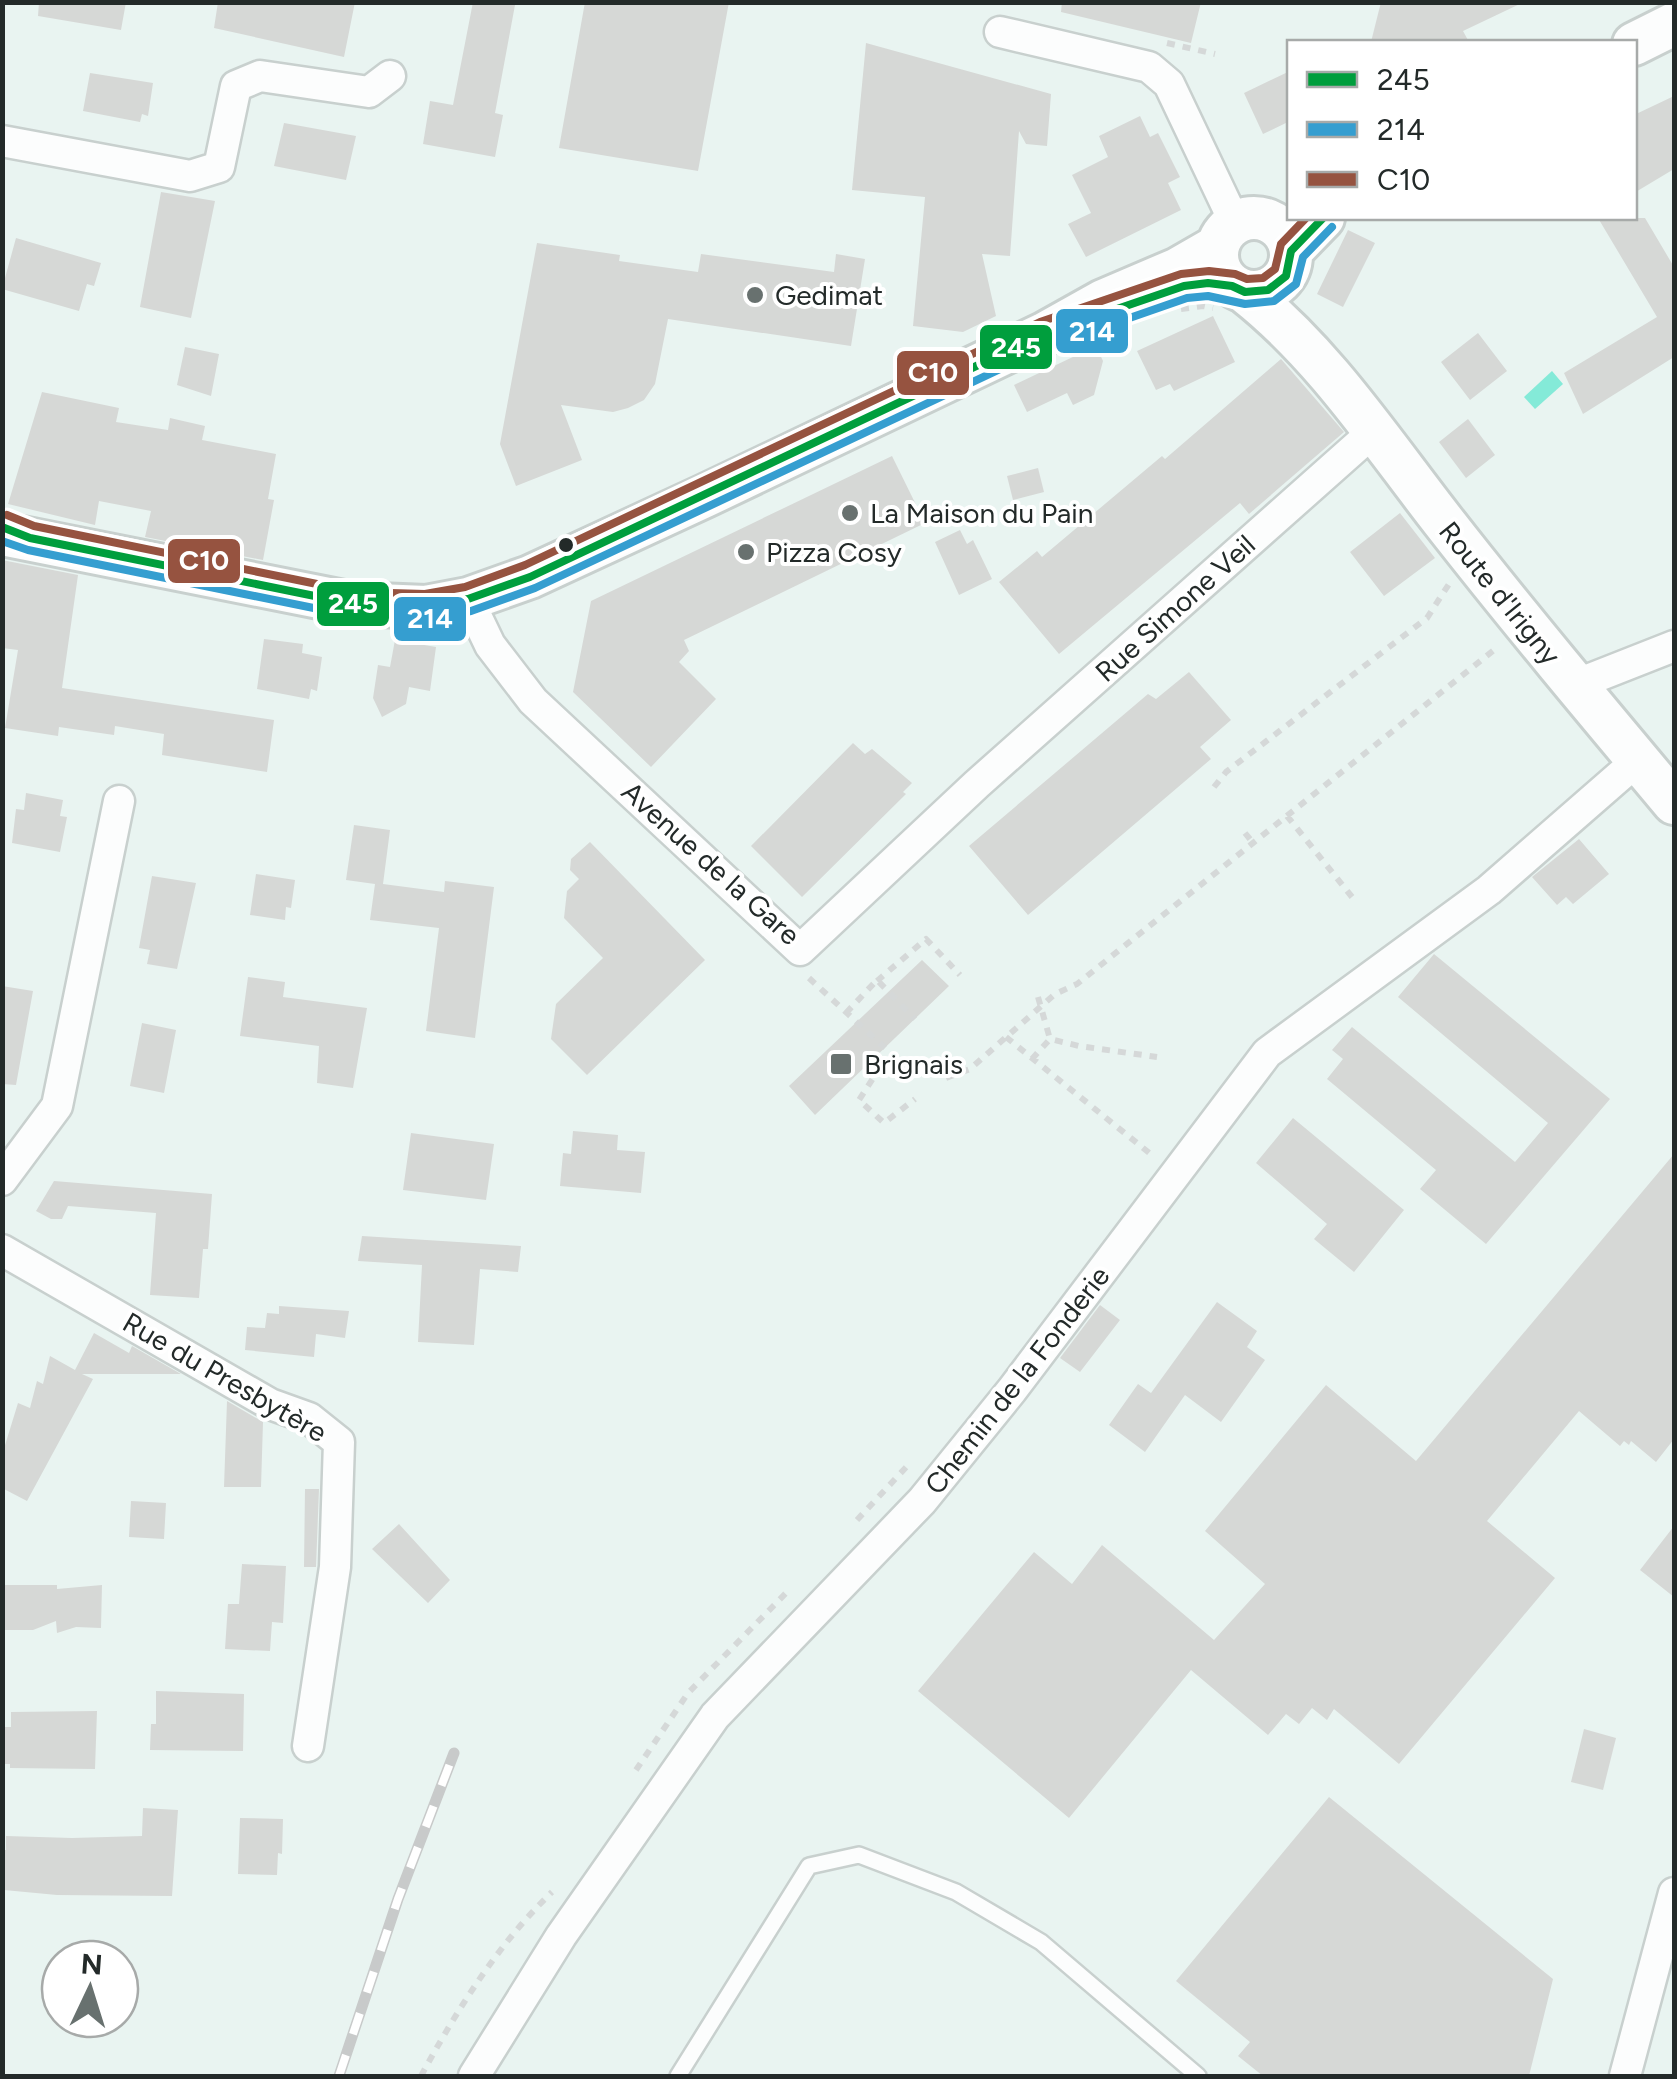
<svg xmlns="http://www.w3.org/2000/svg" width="1677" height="2079" viewBox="0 0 1677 2079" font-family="Figtree,sans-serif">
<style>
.water{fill:#84ead8}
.building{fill:#d6d8d6}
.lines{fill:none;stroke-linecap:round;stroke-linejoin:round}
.lane-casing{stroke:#c8d0ce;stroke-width:20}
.street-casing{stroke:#c8d0ce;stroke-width:35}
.secondary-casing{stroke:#c8d0ce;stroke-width:48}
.path{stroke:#d5d8d8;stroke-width:6;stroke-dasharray:8 8;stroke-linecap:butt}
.lane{stroke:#fcfdfd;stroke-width:15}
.street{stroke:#fcfdfd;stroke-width:30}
.secondary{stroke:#fcfdfd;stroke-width:42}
.rail-casing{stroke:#c8caca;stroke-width:11}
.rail{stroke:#fff;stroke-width:8;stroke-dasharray:22;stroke-linecap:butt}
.bus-1-casing{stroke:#fff;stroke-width:15}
.bus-2-casing{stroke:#fff;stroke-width:15}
.bus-3-casing{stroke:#fff;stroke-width:15}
.bus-1{stroke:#009e3d;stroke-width:8}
.bus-2{stroke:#359ed0;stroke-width:8}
.bus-3{stroke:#965340;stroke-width:8}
.poi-dot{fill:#68716f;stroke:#fff;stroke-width:4}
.bus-dot{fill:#232a29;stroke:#fff;stroke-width:4}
.labels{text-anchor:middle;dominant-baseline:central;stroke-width:8;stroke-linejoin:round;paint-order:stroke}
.poi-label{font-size:28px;fill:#232a29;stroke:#fff;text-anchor:start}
.street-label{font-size:28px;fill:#232a29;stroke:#fff}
.line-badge{stroke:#fff;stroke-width:4}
.badge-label{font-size:28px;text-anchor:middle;font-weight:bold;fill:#fff}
</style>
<rect width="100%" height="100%" fill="#e9f4f1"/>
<!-- water -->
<path class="water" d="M1552,371L1563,384L1535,409L1524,397Z"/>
<!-- building -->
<path class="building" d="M39,2H126L121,30L38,16Z
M218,2H355L344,57L214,28Z
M473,2L515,5L495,113L503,115L495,157L423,144L430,101L453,105Z
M585,2H729L698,171L559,148Z
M1062,2H1201L1191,43L1061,12Z
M1381,2H1524L1463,31L1469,42H1371Z
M866,43L1051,94L1047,146L1026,144L1019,131L1010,256L982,254L996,316L963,332L913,326L925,197L852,190Z
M1290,71V121L1263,134L1244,93Z
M90,73L153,83L148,116L142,114L140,122L83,111Z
M1674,96V169L1634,193V115Z
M1140,116L1150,137L1158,133L1180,177L1168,183L1181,210L1086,257L1068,224L1091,213L1072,175L1108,157L1099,136Z
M284,123L356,136L346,180L274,166Z
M161,192L215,201L191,318L140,307Z
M1598,218H1645L1674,267V357L1583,414L1564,373L1657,317Z
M1348,230L1375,243L1343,307L1317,294Z
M16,238L101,263L94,286L87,284L79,311L2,289Z
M537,243L620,255L619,261L698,272L701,254L834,272L836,254L865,259L851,346L668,319L655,384L644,400L628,408L613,412L561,405L582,460L516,486L500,444Z
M1213,316L1235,362L1174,391L1170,384L1156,390L1137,351Z
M1478,333L1507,371L1470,400L1441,362Z
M1096,346L1103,361L1094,395L1073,405L1067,393L1027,412L1014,385Z
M185,347L219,354L211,396L177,385Z
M1281,359L1344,432L1249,514L1240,503L1059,654L999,582L1037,551L1042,557L1162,456L1165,459Z
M42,392L119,408L116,422L168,430L170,418L205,426L202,440L276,454L268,499L274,500L263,560L145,537L151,511L99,501L95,525L8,504Z
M1468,419L1495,455L1466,478L1439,442Z
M892,456L925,523L684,640L689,651L679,662L716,699L651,767L573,692L591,601Z
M1038,468L1044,492L1013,500L1007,476Z
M1400,513L1435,558L1384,596L1350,552Z
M960,530L967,544L973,540L992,579L959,595L935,542Z
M2,560L78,575L62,688L274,720L267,772L162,755L164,734L115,726L114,735L59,727L58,736L5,728L18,650L2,648Z
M264,639L303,644L302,653L322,657L317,691L311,689L309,699L257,689Z
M395,640L436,647L430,691L409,687L406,704L382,717L373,698L378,665L390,667Z
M1189,672L1231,720L1200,747L1211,759L1028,915L969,846L1148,694L1156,699Z
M853,743L865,754L872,749L912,783L903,792L906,794L802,897L751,846Z
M26,793L63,800L60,816L67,817L60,852L12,843L16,809L24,810Z
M354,825L390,830L383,884L444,892L445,881L494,887L475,1038L426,1031L439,928L370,920L375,884L346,880Z
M1579,839L1609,874L1573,904L1566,897L1557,905L1532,877Z
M590,842L705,960L587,1075L551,1039L556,1004L603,958L564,918L567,891L579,879L570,870L571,859Z
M256,874L295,880L291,908L286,907L285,920L250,915Z
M152,876L196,883L177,969L147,964L150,950L139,948Z
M1434,954L1610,1099L1486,1244L1420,1189L1436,1170L1327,1079L1343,1059L1332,1050L1352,1027L1515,1162L1548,1123L1398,997Z
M922,960L949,986L815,1115L789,1086Z
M248,977L285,982L283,997L367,1008L353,1088L317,1083L319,1046L240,1036Z
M2,986L33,991L16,1085L2,1084Z
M142,1023L176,1030L164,1093L130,1086Z
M1293,1118L1404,1210L1354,1272L1314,1239L1327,1224L1256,1163Z
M573,1131L618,1135L617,1150L645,1152L641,1193L560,1186L563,1153L571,1154Z
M411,1133L494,1144L486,1200L403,1190Z
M1674,1154V1439L1656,1462L1631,1441L1629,1445L1624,1441L1620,1446L1579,1411L1487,1521L1555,1578L1399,1764L1334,1709L1327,1720L1312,1708L1299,1724L1286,1714L1268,1735L1191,1670L1069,1818L918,1691L1034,1552L1072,1584L1102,1545L1214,1640L1265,1584L1205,1531L1326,1385L1416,1461Z
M54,1181L212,1194L208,1249H203L199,1298L150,1295L156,1213L68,1206L62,1219H51L36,1211Z
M362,1236L521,1246L518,1272L480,1269L474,1345L418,1342L422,1265L358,1261Z
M1217,1302L1257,1331L1247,1347L1265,1360L1221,1422L1185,1395L1145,1452L1109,1425L1138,1384L1151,1393Z
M1100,1305L1120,1320L1080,1372L1060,1358Z
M279,1306L349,1311L345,1338L316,1334L314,1357L245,1350L247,1327L265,1328L267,1313L279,1314Z
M94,1333L129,1353L132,1346L181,1374H82L93,1379L27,1501L2,1488V1455L18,1403L30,1408L37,1381L43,1384L50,1356L75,1370Z
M227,1401L263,1422L261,1487H224Z
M305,1489H319L316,1567H304Z
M131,1501L166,1503L164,1539L129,1537Z
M399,1524L450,1580L428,1603L372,1549Z
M1674,1526V1597L1640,1570Z
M242,1564L286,1566L283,1623L272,1622L270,1651L225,1649L228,1604H239Z
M2,1585H57V1589L102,1585L101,1628L76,1627L57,1633L56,1621L33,1630H2Z
M156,1691L244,1694L243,1751L150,1750L151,1724H156Z
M97,1711L95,1769L10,1768V1764H2V1727H11V1712Z
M1584,1729L1616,1738L1603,1790L1571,1782Z
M1329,1797L1553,1979L1529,2076H1263L1238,2056L1250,2042L1176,1981Z
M143,1808L178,1810L172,1896L57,1895L4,1890L2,1850H6V1836L72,1838L142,1836Z
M240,1818L283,1819L282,1854L278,1853L277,1875L238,1874Z"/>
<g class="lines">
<defs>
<path id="lane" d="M678,2076L809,1866L859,1855L956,1892L1041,1942L1198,2076"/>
<path id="street" d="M1000,32L1149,67L1169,84L1235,223
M2,141L190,176L219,167L236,86L260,76L369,92L390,76
M468,599L490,645L533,701L800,950L977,784L1373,432
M1575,685L1674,646
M2,1180L57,1106L119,801
M2,1250L270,1404L309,1418L339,1442L335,1567L308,1746
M474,2076L561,1936L715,1716L922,1501L1012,1390L1267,1053L1489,890L1638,760
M1625,2076L1674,1893"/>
<path id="secondary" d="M1634,44L1674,24
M1217 255a37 37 0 1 1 74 0a37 37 0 1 1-74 0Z
M1291,251L1323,218
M1245,292C1324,354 1382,443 1443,521C1518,617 1596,710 1674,803
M2,534L354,604L426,607L468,599L530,577L705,496L1044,334L1103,301L1178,269L1218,246"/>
</defs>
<!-- lane casing -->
<use href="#lane" class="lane-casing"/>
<!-- street casing -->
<use href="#street" class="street-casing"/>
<!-- secondary casing -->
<use href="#secondary" class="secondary-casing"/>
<!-- path -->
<path class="path" d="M1167,43L1215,54
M1181,309L1203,306L1213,308
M1214,787L1226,772L1427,618L1449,584
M1287,816L1352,897
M1245,833L1253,843
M809,978L885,1048
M877,981L926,939L960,975
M1038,997L1050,1039
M846,1013L877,980L915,1019
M1006,1037L1153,1156
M1032,1059L1050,1039L1079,1046L1157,1057
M881,1066L859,1100L884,1123L915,1099
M946,1078L970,1069L1055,994L1077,984L1499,646
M857,1520L910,1463
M636,1770L688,1693L789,1590
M421,2076C457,2010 498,1944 552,1892"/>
<!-- lane -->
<use href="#lane" class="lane"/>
<!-- street -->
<use href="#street" class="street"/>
<!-- secondary -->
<use href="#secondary" class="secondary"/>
<defs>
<path id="rail" d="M339,2076L398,1899L454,1753"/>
</defs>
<!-- rail casing -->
<use href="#rail" class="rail-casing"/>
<!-- rail -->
<use href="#rail" class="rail"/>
<defs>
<path id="bus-1" d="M2,527L30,538L354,604L426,607L468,599L530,577L1044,334L1184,286L1208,283L1232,286L1245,292L1268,290L1286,276L1291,251L1323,218"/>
<path id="bus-2" d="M2,541L28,550L353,616L428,619L471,611L535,588L1049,346L1187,298L1208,296L1245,304L1274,301L1296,284L1303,257L1332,227"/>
<path id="bus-3" d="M7,515L34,526L356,592L425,594L465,587L525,565L1040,322L1181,274L1209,271L1235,274L1247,279L1263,278L1275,269L1281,244L1306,218"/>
</defs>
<!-- bus-1 casing -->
<use href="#bus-1" class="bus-1-casing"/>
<!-- bus-2 casing -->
<use href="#bus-2" class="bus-2-casing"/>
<!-- bus-3 casing -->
<use href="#bus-3" class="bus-3-casing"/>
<!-- bus-1 -->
<use href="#bus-1" class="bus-1"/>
<!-- bus-2 -->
<use href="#bus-2" class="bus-2"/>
<!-- bus-3 -->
<use href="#bus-3" class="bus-3"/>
</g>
<!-- markers -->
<g class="poi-dot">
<circle cx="755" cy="295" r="10"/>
<circle cx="850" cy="513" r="10"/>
<circle cx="746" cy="552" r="10"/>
<rect x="829" y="1052" width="24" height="24" rx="5"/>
</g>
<circle class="bus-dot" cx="566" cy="545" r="9"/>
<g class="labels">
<!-- poi labels -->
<g class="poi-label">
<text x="775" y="295">Gedimat</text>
<text x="870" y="513">La Maison du Pain</text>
<text x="766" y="552">Pizza Cosy</text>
<text x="864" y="1064">Brignais</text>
</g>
<!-- street labels -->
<g class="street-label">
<text transform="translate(1500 593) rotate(51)">Route d'Irigny</text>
<text transform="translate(1175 608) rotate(-42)">Rue Simone Veil</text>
<text transform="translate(711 863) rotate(42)">Avenue de la Gare</text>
<text transform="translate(225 1377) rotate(30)">Rue du Presbytère</text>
<text transform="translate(1017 1380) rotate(-52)">Chemin de la Fonderie</text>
</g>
</g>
<g class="line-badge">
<rect x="1054" y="307" width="76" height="48" rx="10" fill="#359ed0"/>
<rect x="978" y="323" width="76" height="48" rx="10" fill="#009e3d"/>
<rect x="895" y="349" width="76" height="48" rx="10" fill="#965340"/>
<rect x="166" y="537" width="76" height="48" rx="10" fill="#965340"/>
<rect x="315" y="580" width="76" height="48" rx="10" fill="#009e3d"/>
<rect x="392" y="595" width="76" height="48" rx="10" fill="#359ed0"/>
</g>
<g class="badge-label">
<text x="1092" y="341">214</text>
<text x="1016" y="357">245</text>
<text x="933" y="382">C10</text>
<text x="204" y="570">C10</text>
<text x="353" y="613">245</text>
<text x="430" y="628">214</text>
</g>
<!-- border -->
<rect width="1677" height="2079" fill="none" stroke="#232a29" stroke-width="10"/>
<!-- legend -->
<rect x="1287" y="40" width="350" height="180" fill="#ffffff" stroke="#a7aaa9" stroke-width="2.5"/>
<rect x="1307" y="72" width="50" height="15" fill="#009e3d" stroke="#a7aaa9" stroke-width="2.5"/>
<text x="1377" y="90" font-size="30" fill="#232a29">245</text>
<rect x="1307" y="122" width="50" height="15" fill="#359ed0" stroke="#a7aaa9" stroke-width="2.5"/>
<text x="1377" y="140" font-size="30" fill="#232a29">214</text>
<rect x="1307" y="172" width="50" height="15" fill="#965340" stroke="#a7aaa9" stroke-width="2.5"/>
<text x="1377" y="190" font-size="30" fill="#232a29">C10</text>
<!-- north arrow -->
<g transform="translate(90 1989) rotate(4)"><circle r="48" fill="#ffffff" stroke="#a7aaa9" stroke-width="2.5"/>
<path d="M0-8L18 38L0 25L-18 38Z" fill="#68716f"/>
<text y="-15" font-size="28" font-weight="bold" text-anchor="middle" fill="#232a29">N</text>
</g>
</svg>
